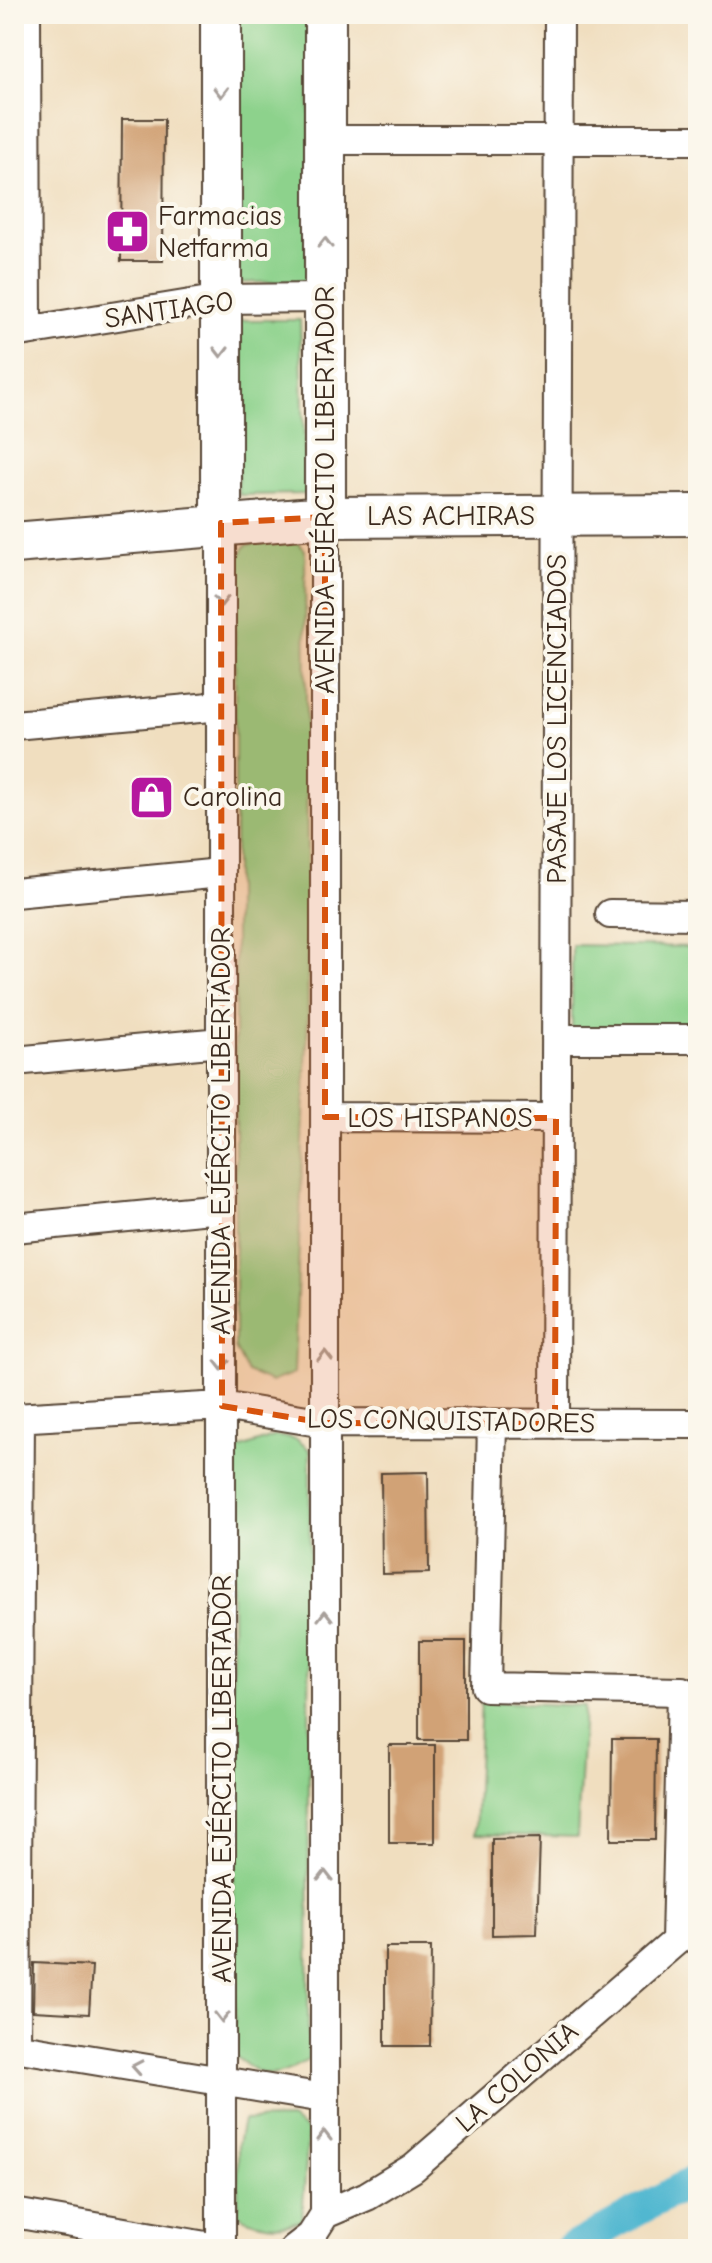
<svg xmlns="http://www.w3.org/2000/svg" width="712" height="2263" viewBox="0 0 712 2263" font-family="'Comic Neue',sans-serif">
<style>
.green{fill:#8dd28c;stroke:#647e55;stroke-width:2}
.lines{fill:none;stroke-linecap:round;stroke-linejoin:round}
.canal{stroke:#51b7d0;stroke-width:30}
.building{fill:#d1a276}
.street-casing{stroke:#564536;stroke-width:32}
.secondary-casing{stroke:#564536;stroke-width:44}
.street{stroke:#fff;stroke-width:28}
.secondary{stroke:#fff;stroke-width:40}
.oneway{stroke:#a79f9a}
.marked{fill:#d7540e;fill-opacity:0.2;stroke:#d7540e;stroke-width:6;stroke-dasharray:16 10;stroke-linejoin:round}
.labels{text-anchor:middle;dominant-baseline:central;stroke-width:8;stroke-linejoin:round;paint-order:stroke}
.poi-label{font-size:28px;fill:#3b2a1e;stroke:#fbf7ec;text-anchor:start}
.street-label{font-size:28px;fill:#3b2a1e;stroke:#fbf7ec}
</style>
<rect width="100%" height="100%" fill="#fbf7ec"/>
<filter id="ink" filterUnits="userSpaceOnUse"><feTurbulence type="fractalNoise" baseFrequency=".0125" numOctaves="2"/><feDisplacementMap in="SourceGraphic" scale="16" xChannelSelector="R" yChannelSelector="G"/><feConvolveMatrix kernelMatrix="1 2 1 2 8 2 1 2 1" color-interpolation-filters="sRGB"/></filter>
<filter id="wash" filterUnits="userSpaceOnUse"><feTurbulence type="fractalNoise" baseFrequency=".006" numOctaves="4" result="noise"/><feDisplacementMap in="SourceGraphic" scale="32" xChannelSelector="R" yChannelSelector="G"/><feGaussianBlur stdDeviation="1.8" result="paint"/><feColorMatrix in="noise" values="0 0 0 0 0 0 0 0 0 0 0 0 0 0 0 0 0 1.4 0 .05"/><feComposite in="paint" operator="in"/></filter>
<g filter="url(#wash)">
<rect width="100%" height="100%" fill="#f0debf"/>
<!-- green -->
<path class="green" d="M236,14H309L311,281L234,283Z
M238,320H300L306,494L238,495Z
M294,538L305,550L308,1015L294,1373L271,1382L247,1372L235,1348V564L246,545Z
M572,945L698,947V1032L572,1031Z
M275,1436L296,1439L310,1450L308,2060C274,2079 266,2081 235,2056L231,1452Z
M481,1701L584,1706L577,1837L475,1834Z
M290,2119L308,2131L302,2220C283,2228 256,2226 238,2214V2144L243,2120Z"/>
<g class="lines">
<!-- canal -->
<path class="canal" d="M569,2249L698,2178"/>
</g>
<g id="blocks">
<!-- building -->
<path class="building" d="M122,119H164L163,261H121Z
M162,782L165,809L142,812L139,785Z
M428,1472L429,1573L382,1574L381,1473Z
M419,1641H466V1740H419Z
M612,1739H656L655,1840H611Z
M389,1745H435V1843H389Z
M540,1838L537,1934L492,1935V1839Z
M385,1947H431L430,2046H385Z
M34,1963L92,1966L89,2014L33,2011Z"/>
</g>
</g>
<g filter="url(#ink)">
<use href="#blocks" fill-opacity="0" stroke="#564536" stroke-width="2"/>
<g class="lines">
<defs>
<path id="street" d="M26,14L27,331
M325,140H698
M14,333L221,299L325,298
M221,523V2249
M14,725L221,706
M14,893L221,873
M610,914L698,915
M556,1039H698
M14,1061L221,1042
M325,1117L556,1118
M14,1228L221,1208
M14,1418L222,1406L325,1423L698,1424
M492,1424L486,1687L682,1691L676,1940
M555,1424L559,14
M14,2047L324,2098
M16,2047L20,1417
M14,2213L223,2249
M325,2214L367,2196L413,2168L698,1922
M294,2249L311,2236L325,2214V517"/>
<path id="secondary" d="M325,14V517
M221,523V14
M14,543L325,517L698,515"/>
</defs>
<!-- street casing -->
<use href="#street" class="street-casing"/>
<!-- secondary casing -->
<use href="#secondary" class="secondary-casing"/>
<!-- street -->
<use href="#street" class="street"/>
<!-- secondary -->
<use href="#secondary" class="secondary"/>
</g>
<!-- one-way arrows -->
<defs><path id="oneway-chevron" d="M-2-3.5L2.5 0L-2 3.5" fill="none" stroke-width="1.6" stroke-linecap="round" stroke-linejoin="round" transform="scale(2)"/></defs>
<g class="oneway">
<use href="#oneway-chevron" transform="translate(221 92) rotate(90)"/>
<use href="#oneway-chevron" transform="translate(325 243) rotate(-90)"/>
<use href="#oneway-chevron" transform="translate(221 352) rotate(90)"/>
<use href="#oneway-chevron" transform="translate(221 601) rotate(90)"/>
<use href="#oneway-chevron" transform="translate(325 1356) rotate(-90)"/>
<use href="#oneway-chevron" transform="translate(222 1365) rotate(90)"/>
<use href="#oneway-chevron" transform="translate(325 1616) rotate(-90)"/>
<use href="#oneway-chevron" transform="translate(325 1876) rotate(-90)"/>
<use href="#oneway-chevron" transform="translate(222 2017) rotate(90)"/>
<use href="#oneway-chevron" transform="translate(137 2067) rotate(-170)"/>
<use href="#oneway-chevron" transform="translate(324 2136) rotate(-90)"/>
</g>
</g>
<!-- marked area -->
<path class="marked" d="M325,517V1117L556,1118L555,1424L325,1423L222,1406L221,523Z"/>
<!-- icons -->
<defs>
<symbol id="pharmacy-square" viewBox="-11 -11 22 22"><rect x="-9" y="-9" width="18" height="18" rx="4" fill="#b5179e" stroke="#fbf7ec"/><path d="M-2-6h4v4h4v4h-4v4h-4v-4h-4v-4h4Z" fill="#fff"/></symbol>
<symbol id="shop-square" viewBox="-11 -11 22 22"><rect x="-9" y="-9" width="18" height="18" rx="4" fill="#b5179e" stroke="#fbf7ec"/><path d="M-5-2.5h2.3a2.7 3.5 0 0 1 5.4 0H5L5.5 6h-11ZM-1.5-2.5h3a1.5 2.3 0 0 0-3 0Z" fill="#fff"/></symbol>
</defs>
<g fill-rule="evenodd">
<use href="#pharmacy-square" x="102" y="206" width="51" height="51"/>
<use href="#shop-square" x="126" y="772" width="51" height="51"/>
</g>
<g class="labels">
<!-- poi labels -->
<g class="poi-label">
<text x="158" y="216">Farmacias<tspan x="158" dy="32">Netfarma</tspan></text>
<text x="183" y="797">Carolina</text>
</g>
<!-- street labels -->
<g class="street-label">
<text transform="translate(169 310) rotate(-8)">SANTIAGO</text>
<text transform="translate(325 490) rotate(-90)">AVENIDA EJÉRCITO LIBERTADOR</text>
<text x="451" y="516">LAS ACHIRAS</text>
<text transform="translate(557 719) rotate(-90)">PASAJE LOS LICENCIADOS</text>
<text x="440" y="1118">LOS HISPANOS</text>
<text transform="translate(221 1131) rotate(-90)">AVENIDA EJÉRCITO LIBERTADOR</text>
<text transform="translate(451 1421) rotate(1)">LOS CONQUISTADORES</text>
<text transform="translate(222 1779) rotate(-90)">AVENIDA EJÉRCITO LIBERTADOR</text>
<text transform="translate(517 2077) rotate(-41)">LA COLONIA</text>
</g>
</g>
<!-- margin -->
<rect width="712" height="2263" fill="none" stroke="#fbf7ec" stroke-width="48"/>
</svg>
